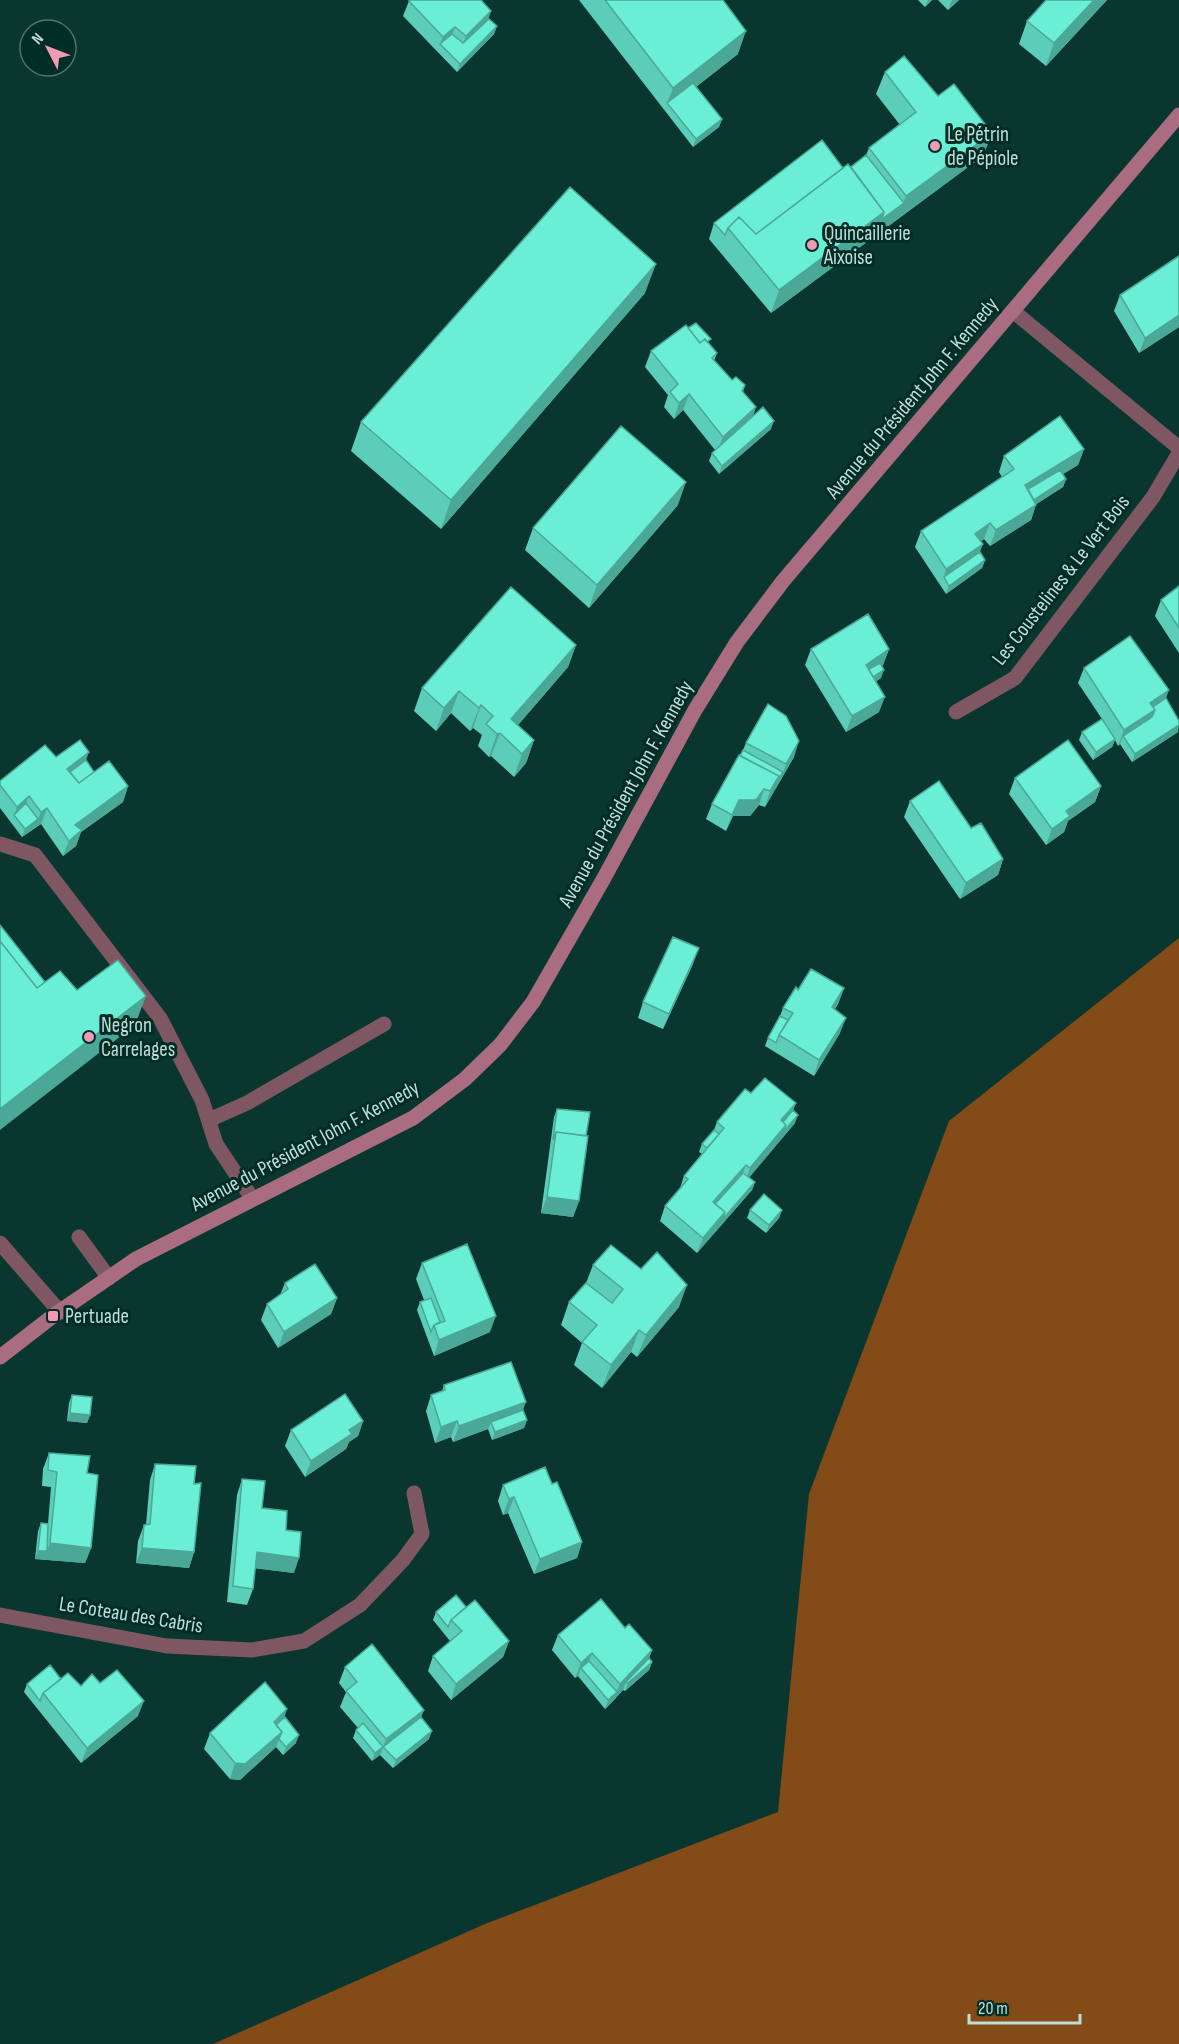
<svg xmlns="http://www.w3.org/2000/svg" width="1179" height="2044" viewBox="0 0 1179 2044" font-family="'Sofia Sans Condensed',sans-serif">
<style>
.forest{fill:#824b18}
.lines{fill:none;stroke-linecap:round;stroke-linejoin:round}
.service{stroke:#7e5763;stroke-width:15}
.secondary{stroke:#aa6c80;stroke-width:15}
.wall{fill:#5ccdb8}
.shaded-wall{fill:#4ba796}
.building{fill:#6beed6;stroke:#4ba796;stroke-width:1.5}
.poi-dot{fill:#f09ab5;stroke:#002d25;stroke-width:2}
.labels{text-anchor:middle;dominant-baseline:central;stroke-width:6;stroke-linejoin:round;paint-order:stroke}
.poi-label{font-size:21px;fill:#c1ddd6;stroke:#002d25;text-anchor:start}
.street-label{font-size:21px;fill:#c1ddd6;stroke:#002d25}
</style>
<rect width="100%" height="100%" fill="#09372f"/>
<!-- forest -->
<path class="forest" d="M1179,938V2044H213L485,1924L778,1812L809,1494L949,1121Z"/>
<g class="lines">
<!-- service -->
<path class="service" d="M1013,311L1179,448
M956,712L1015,678L1153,497L1179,453
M0,844L35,855L160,1018L202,1100L216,1144L252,1198
M209,1120L247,1103L384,1024
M79,1237L109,1278
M0,1243L60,1312
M0,1615L167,1646L252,1650L304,1641L360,1605L403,1560L422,1534L414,1493"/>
<!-- secondary -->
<path class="secondary" d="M0,1357L53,1316L136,1259L413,1118L465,1079L500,1045L533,1002L604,878L695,710L737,642L783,581L1179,115"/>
</g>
<!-- wall -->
<path class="wall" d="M579,0H723L738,54L696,87L722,119L719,127L693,147Z
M918,0H932L925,7Z
M938,0H959L948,10Z
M1107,0L1046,66L1019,44L1027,21Z
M409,1L489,19L497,26L494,34L457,72L403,16Z
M885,72L938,96L992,133L983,156L771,313L709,239L714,223L843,168L851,167L866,155L869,148L900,125L876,94Z
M1179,256V327L1139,353L1114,311L1120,295Z
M645,293L441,529L351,451L361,422Z
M688,328L709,344L717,353L714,361L732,380L745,385L743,392L753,416L771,429L719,474L709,461L712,453L715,450L683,410L674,419L664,407L668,395L645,367L651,351Z
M1084,449L1078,465L1063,474L1066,479L1063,487L1036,504L1031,520L990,546L984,539L980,541V552L985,560L982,568L946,594L915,547L921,531L1002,477L999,472L1004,456Z
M678,505L589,608L525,550L533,528Z
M1179,586V653L1155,616L1161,600Z
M576,645L568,667L518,725L534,740L526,763L514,777L491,756L489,757L478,746L482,735L473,728L470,731L451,713L436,731L414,711L422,688Z
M811,649H889L883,665L882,666L881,678L876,681L879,712L846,732L805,665Z
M1084,668L1166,698L1178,732L1132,762L1120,744L1118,746L1115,740L1112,747L1093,760L1079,740L1082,732L1102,719L1078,683Z
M746,743L794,757L765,807L759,805L750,816H733L726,831L706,819L712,804L743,750Z
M56,757L86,760L94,772L128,786L123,802L81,832L76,846L63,856L41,824L22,837L0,808V781Z
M1015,778L1101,786L1095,802L1068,821L1064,832L1046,845L1009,794Z
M910,801L971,828L1003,859L998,875L960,899L904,817Z
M693,964L663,1029L638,1018L643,1002Z
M844,988L838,1004L835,1009L840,1033L814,1076L765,1046L768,1038L780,1016L783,1008Z
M751,1093L793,1110L795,1123L749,1177L755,1182L752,1190L697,1253L660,1221L665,1206L679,1191L684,1176L702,1154L699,1152L702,1144L714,1130L717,1122Z
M557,1109L586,1136L579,1201L573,1217L541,1213L554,1117Z
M750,1210H782L779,1218L766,1233L747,1218Z
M422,1263L490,1332L434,1356L417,1310L420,1302L424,1300L416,1279Z
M593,1265L679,1307L637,1357L631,1352L602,1388L574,1365L582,1343L561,1325L569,1302L586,1283Z
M285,1283L337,1298L331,1314L278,1348L261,1320L267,1304L280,1295Z
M444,1385L523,1410L527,1420L524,1428L492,1440L488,1429L453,1442L451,1437L435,1443L426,1411L431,1395L442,1391Z
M72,1395L90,1415L87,1423L67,1421L69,1403Z
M363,1421L358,1436L349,1442L346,1449L305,1477L285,1446L291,1430Z
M49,1453L87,1473L91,1548L85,1563L35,1559L38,1531L41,1523L48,1524L51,1487L42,1486L43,1469Z
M155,1464L194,1484V1552L189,1568L136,1563L138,1541L144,1525H146L150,1480Z
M242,1479L262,1508L286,1530L294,1573L255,1568L253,1589L247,1605L227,1602L237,1495Z
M552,1484L582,1542L577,1558L534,1574L508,1513L503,1515L498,1501L503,1485Z
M466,1607L509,1641L503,1657L451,1700L428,1671L433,1656L450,1641L433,1620L436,1612Z
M625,1628L652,1650L649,1658L652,1662L649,1670L625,1691L623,1690L614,1700L605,1709L578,1676L575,1678L552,1650L558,1635Z
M345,1667L424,1710L421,1717L429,1739L393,1768L380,1755L372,1761L353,1738L356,1730L358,1728L340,1707L346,1692L339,1683Z
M61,1679L81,1686L100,1683L138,1716L81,1763L24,1692L27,1684Z
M285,1717L296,1743L283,1755L276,1747L240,1780L230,1779L204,1749L210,1733Z"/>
<!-- shaded-wall -->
<path class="shaded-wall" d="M928,0H932L925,7Z
M952,0H959L948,10Z
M1094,0H1107L1046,66L1054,43Z
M491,11L486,27L460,51L466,36Z
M497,26L494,34L457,72L460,64Z
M455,27L449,42L440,44L443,37Z
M746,31L738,54L670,107L667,103L673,88Z
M722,119L719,127L693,147L696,139Z
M992,133L983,156L898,219L906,196Z
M904,203L898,219L771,313L779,290L884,212Z
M656,264L645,293L441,529L451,500Z
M1179,315V327L1139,353L1145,338Z
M689,394L683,410L674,419L679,403Z
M756,407L751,423L717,453L723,437Z
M774,421L771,429L719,474L722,466Z
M1084,449L1078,465L1025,497V485Z
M1066,479L1063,487L1026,511L1028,503Z
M686,482L678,505L589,608L597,585Z
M1036,505L1031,520L990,546L996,530Z
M990,523L984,539L969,550L975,534Z
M983,544L977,560L944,577L946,569Z
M985,560L982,568L946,594L949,586Z
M576,645L568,667L506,739L511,719Z
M889,649L883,665L866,677V665Z
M884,670L881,678L866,689L868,681Z
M1169,690L1163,706L1149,725L1123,736L1120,744L1118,746L1124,730L1150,703Z
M459,691L451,713L436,731L444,708Z
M885,697L879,712L846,732L852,716Z
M481,705L473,728L470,731L479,708Z
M1179,725L1178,732L1132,762L1135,754Z
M500,733L491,756L489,757L497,734Z
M1115,739L1112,747L1093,760L1096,752Z
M534,740L526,763L514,777L522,754Z
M799,741L794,757L765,807L770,791L779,776L783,772L786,764Z
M89,752L83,768L67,780V769Z
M128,786L123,802L81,832L76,846L63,856L75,825Z
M1101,786L1095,802L1068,821L1064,832L1046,845L1052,829L1066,811Z
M764,789L759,805L750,816H733L726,831L732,815L739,800Z
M29,796L23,811L14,815L17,807Z
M47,808L41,824L22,837L25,829L38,819L41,812Z
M1003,859L998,875L960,899L966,883Z
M699,948L693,964L663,1029L669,1014Z
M844,988L838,1004L826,1023L832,1007Z
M146,996L135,1025L0,1130V1109Z
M846,1018L840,1033L814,1076L819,1060Z
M796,1103L790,1119L780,1130L781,1120Z
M798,1115L795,1123L744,1184L750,1168L786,1125Z
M746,1165L740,1181L713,1212V1202Z
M755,1182L752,1190L697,1253L703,1238L725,1212Z
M547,1197L579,1201L573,1217L541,1213Z
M782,1210L779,1218L766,1233L769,1225Z
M687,1285L679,1307L637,1357L646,1335Z
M337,1298L331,1314L278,1348L284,1332Z
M496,1316L490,1332L434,1356L439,1340Z
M639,1330L631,1352L602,1388L611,1365Z
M526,1402L520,1418L491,1422L488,1429L453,1442L459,1426Z
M70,1413L90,1415L87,1423L67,1421Z
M527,1420L524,1428L492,1440L495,1432Z
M363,1421L358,1436L349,1442L346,1449L305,1477L311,1461L349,1430Z
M457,1421L451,1437L435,1443L441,1427Z
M514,1497L508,1513L503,1515L509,1499Z
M582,1542L577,1558L534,1574L540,1559Z
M50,1543L91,1548L85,1563L35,1559L38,1551H47Z
M142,1548L194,1552L189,1568L136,1563Z
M257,1552L299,1558L294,1573L251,1568Z
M509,1641L503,1657L451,1700L456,1684Z
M652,1650L646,1666L652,1662L649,1670L625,1691L628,1683L626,1682L623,1690L614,1700L605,1709L608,1700L616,1693L620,1684Z
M592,1653L586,1669L581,1668L578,1676L575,1678L581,1663Z
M144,1701L138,1716L81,1763L87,1748Z
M287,1709L282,1725L273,1732L274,1722Z
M424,1710L418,1725L383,1747L386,1739Z
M432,1731L429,1739L393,1768L396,1760Z
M282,1732L276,1747L240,1780L230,1779L235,1763Z
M299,1735L296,1743L283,1755L286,1747Z
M383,1747L380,1755L372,1761L375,1753Z"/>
<!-- building -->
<path class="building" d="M409,0H481L491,11L466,36L455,27L443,37L409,1Z
M605,0H723L746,31L673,88Z
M1046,0H1094L1054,43L1027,21Z
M489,19L497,26L460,64L440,44L452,34L463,43Z
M904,56L938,96L954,84L992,133L906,196L869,148L916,112L885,72Z
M693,83L722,119L696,139L667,103Z
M822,140L843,168L756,234L739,217L728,228L725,235L714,223Z
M866,155L904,203L882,219L884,212L851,167Z
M848,164L884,212L779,290L728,228L739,217L756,234Z
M570,187L656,264L451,500L361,422Z
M1179,256V315L1145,338L1120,295Z
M696,323L711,339L707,342L705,339L700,343L688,328Z
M686,325L700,343L705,339L717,353L712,358L732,380L736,377L745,385L742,391L756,407L723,437L689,394L679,403L670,392L678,384L651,351Z
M763,407L774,421L722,466L712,453Z
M1060,416L1084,449L1025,485L1036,505L996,530L990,523L975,534L983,544L946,569L921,531L1014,469L1004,456Z
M621,426L686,482L597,585L533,528Z
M1060,470L1066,479L1034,500L1028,489Z
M980,552L985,560L949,586L944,577Z
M1179,586V628L1161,600Z
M511,587L576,645L511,719L534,740L522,754L500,733L497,734L486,724L493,716L481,705L479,708L459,691L444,708L422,688Z
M868,614L889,649L866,665L885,697L852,716L811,649Z
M1130,636L1169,690L1150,703L1155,710L1124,730L1084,668Z
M880,663L884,670L873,677L869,669Z
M1166,698L1179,721V725L1135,754L1123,736L1152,717L1155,710L1153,707Z
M768,704L786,716L799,741L786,764L746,743Z
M1102,719L1115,739L1096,752L1082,732Z
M80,740L89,752L67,769L79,783L109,761L128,786L75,825L82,830L69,841L47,808L41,812L29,796L17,807L0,785V781L45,745L56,757Z
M1068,740L1101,786L1066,811L1070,816L1052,829L1015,778Z
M743,750L783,772L776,784L779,776L740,756Z
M739,755L779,776L770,791L764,789L756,800H739L732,815L712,804Z
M86,760L94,772L79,783L70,772Z
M939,781L971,828L981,823L1003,859L966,883L910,801Z
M26,803L38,819L25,829L14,815Z
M0,925L45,982L37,988L0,941Z
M673,937L699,948L669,1014L643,1002Z
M0,941L37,988L60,971L77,990L118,960L146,996L0,1109Z
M811,969L844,988L832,1007L846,1018L819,1060L779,1035L793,1013L783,1008L796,987L798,990Z
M780,1016L788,1020L779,1035L776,1043L768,1038Z
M765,1078L796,1103L781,1120L786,1125L750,1168L746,1165L713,1202L725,1212L703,1238L665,1206L688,1179L684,1176L724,1128L717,1122L745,1089L751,1093Z
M557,1109L590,1112L586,1136L556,1132L553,1140Z
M793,1110L798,1115L783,1132L786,1125L783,1122Z
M714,1130L719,1134L707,1148L702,1144Z
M556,1132L588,1136L579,1201L547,1197Z
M743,1173L755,1182L722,1220L725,1212L715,1204Z
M764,1194L782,1210L769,1225L750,1210Z
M467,1244L496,1316L439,1340L434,1325L445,1321L422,1263Z
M611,1245L641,1269L657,1252L687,1285L646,1335L639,1330L611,1365L582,1342L597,1325L569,1302L586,1283L612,1303L623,1289L593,1265Z
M315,1264L337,1298L284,1332L267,1304L288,1289L285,1283Z
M431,1298L440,1322L434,1325L431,1332L420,1302Z
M511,1362L526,1402L459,1426L457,1421L441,1427L431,1395L445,1390L444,1385Z
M345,1394L363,1421L349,1430L352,1434L311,1461L291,1430Z
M72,1395L92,1397L90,1415L70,1413Z
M523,1410L527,1420L495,1432L491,1422Z
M49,1453L90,1456L87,1473L98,1475L91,1548L50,1543L57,1472L48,1470Z
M155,1464L196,1466L194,1484L201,1483L194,1552L142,1548L144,1525L150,1524Z
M545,1467L552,1484L557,1482L582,1542L540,1559L514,1497L509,1499L503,1485Z
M242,1479L265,1481L262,1508L287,1511L286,1530L301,1532L299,1558L257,1552L253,1589L233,1586Z
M41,1523L48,1524L47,1551H38Z
M456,1595L466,1607L451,1620L448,1627L436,1612Z
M601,1599L625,1628L629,1624L652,1650L620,1684L592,1653L581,1663L558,1635Z
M475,1600L509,1641L456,1684L433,1656L462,1631L451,1620Z
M372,1644L424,1710L386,1739L346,1691L357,1682L345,1667Z
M649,1658L652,1662L628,1683L626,1682Z
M589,1661L617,1692L608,1700L581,1668Z
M50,1665L61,1679L43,1693L40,1701L27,1684Z
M117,1670L144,1701L87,1748L43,1693L68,1673L81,1686L92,1674L100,1683Z
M265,1682L287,1709L274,1722L282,1732L245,1764L235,1763L210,1733Z
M285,1717L299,1735L286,1747L279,1739L282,1732L276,1725Z
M421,1717L432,1731L396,1760L383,1747L375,1753L356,1730L363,1723L383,1747Z"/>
<!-- markers -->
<g class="poi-dot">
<circle cx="935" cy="146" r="6"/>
<circle cx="812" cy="245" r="6"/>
<circle cx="89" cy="1037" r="6"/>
<rect x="47" y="1310" width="12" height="12" rx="3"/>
</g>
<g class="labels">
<!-- poi labels -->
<g class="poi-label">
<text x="947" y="134">Le Pétrin<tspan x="947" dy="24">de Pépiole</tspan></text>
<text x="824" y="233">Quincaillerie<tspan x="824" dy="24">Aixoise</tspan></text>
<text x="101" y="1025">Negron<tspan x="101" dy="24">Carrelages</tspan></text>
<text x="65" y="1316">Pertuade</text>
</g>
<!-- street labels -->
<g class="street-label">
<text transform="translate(912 398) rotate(-50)">Avenue du Président John F. Kennedy</text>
<text transform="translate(1061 580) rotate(-52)">Les Coustelines &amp; Le Vert Bois</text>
<text transform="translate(626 794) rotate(-61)">Avenue du Président John F. Kennedy</text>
<text transform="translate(305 1146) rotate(-28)">Avenue du Président John F. Kennedy</text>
<text transform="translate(131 1615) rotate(9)">Le Coteau des Cabris</text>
</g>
</g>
<!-- north arrow -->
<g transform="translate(48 48) rotate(312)"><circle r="28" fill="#002d25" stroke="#4d736c" stroke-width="1.5"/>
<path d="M0-4.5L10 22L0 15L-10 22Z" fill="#f09ab5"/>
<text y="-9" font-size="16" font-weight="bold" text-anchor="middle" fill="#c1ddd6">N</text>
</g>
<!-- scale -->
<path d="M969 2014v9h111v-9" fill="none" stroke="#c1ddd6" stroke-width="3"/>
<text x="978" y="2014" font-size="18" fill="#c1ddd6" stroke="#002d25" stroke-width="4.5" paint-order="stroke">20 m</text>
</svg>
